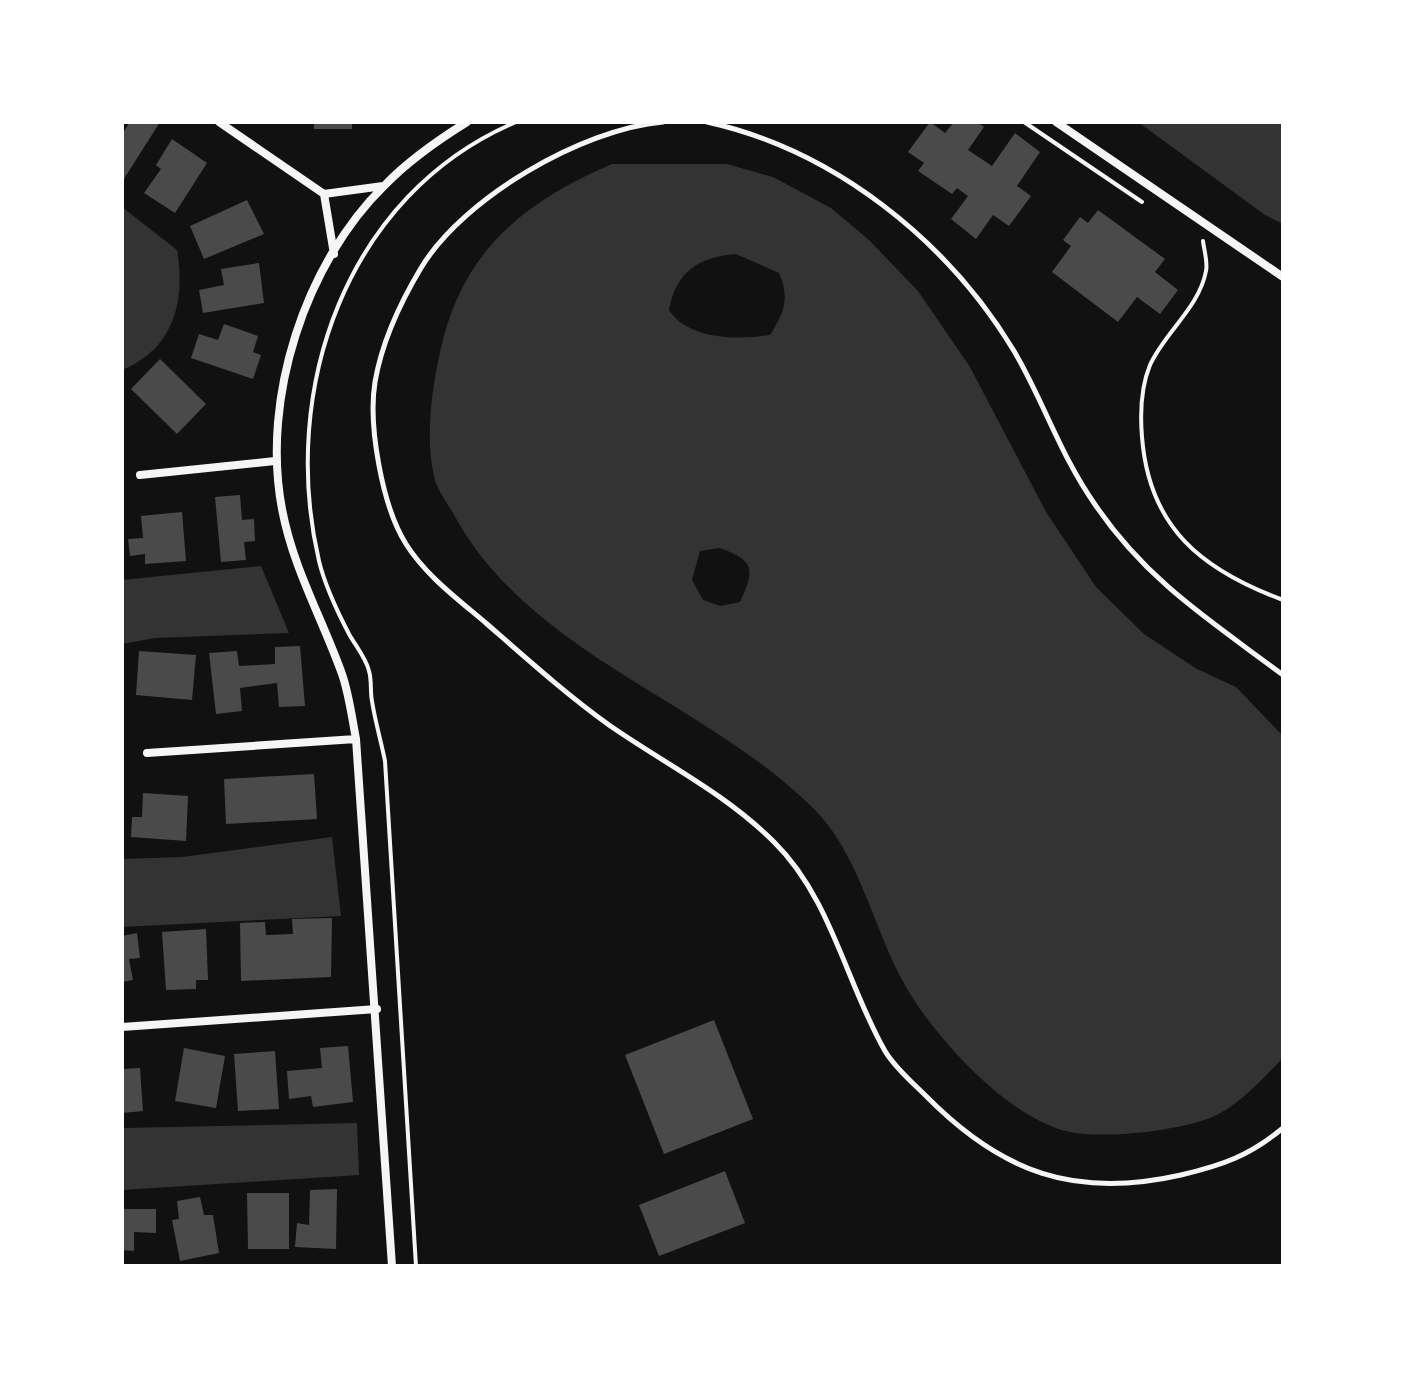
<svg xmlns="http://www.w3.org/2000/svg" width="1405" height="1388" viewBox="0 0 1405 1388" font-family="'PT Serif',serif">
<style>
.water{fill:#333;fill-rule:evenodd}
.building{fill:#4a4a4a}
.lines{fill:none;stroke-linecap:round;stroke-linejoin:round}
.path{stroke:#f5f5f5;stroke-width:4}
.service{stroke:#f5f5f5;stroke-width:5}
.minor{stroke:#f5f5f5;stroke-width:8}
</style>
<rect width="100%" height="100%" fill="#111"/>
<!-- water -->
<path class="water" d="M1138,122H1283V224L1265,215Z
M612,164H727L773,177L831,208L869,240L918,291L970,367L1046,512L1096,587L1144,634L1197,669L1236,687L1283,736V1058C1262,1079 1238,1107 1210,1118C1174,1131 1108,1139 1070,1132C1007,1119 928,1031 900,976C872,922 857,851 813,808C703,699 527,654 452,511C446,501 436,488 434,476C425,438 432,389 440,352C462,251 522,203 612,164ZM736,254L779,273C790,297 784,314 770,335C739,340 688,340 669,310C676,272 698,257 736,254ZM720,548C755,561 755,569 740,602L720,606L703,600L692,580L700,551Z
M122,207L177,250C186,302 173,349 122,370Z
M261,566L289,633L155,638L122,644V580Z
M332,837L341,916L122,927V859L182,857Z
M357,1123L359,1175L122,1190V1128Z"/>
<!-- building -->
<path class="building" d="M130,122H160L122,182V134Z
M314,122H352V129H314Z
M930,122L945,133L954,122H977L984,127L968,150L992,166L1015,133L1040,152L1017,186L1031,196L1009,226L993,215L976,239L951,219L968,196L957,188L952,194L918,171L924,163L908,152Z
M172,139L207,163L175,213L144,193L161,169L156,165Z
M247,200L264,234L204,259L190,226Z
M1098,210L1165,259L1155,272L1178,290L1160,314L1137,297L1118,322L1052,272L1071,246L1063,240L1080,217L1088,223Z
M259,263L264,303L203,313L199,290L224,285L221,269Z
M224,324L258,336L253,352L261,355L253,379L191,358L199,334L218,340Z
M160,359L206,404L177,434L131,389Z
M240,495L242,520L254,519L255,541L244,542L246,560L221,562L215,497Z
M182,512L186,561L145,564V554L130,556L128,539L143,538L141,516Z
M300,646L305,706L279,707L277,683L240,688L242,711L216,714L209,653L237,651L239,666L275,664V647Z
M139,651L196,655L192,700L136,695Z
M314,774L317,819L226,824L224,779Z
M143,793L188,796L186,841L131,837L132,817H142Z
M332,918L331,977L241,981L240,923L265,922L266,935L293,934L292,919Z
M206,929L208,980H196V989L166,990L162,932Z
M137,933L140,958L129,959L133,980L122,982V936Z
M714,1020L753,1119L664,1154L625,1055Z
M348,1046L353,1102L313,1107L311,1096L289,1099L287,1071L322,1068L320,1048Z
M184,1048L225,1056L216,1108L175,1101Z
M275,1051L279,1109L238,1111L234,1054Z
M140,1068L143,1111L122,1113V1069Z
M725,1171L745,1223L659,1256L639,1205Z
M337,1189L336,1249L295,1247L297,1223L309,1225L310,1190Z
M247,1193H289V1249H248Z
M200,1197L204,1215H213L219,1253L180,1261L172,1220L179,1219L177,1201Z
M122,1209H156V1233L134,1232V1251L122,1250Z"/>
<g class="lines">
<!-- path -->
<path class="path" d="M1024,122L1142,202
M1203,241C1204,250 1208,262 1206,271C1199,308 1165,332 1150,365C1141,387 1140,413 1142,437C1149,528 1202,570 1283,600
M416,1266L385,761C381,741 375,721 372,701C370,692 372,681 369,671C366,658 355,645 349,634C337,611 325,586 319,561C279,390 346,194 516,122"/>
<!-- service -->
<path class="service" d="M663,122C582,129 463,198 421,268C400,303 382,341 375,382C368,425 382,506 406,544C426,576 459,600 487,624C527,659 566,694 609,725C665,764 725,793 774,842C831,898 846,983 885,1051C895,1068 913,1083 926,1096C1002,1173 1075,1199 1181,1175C1223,1165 1249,1156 1283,1128
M707,122C834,150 947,240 1014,351C1044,402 1060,455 1096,506C1148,582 1211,621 1283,675"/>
<!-- minor -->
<path class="minor" d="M219,122L324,194
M1056,122L1283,277
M324,194L334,254
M324,194L383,186
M140,475L275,461
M147,753L356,739
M122,1027L377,1009
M392,1266L356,739C352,718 349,694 342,674C322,618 293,568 282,509C261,399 305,263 385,185C409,160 438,140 467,122"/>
</g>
<!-- border -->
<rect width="1405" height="1388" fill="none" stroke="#ffffff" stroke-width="248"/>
</svg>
